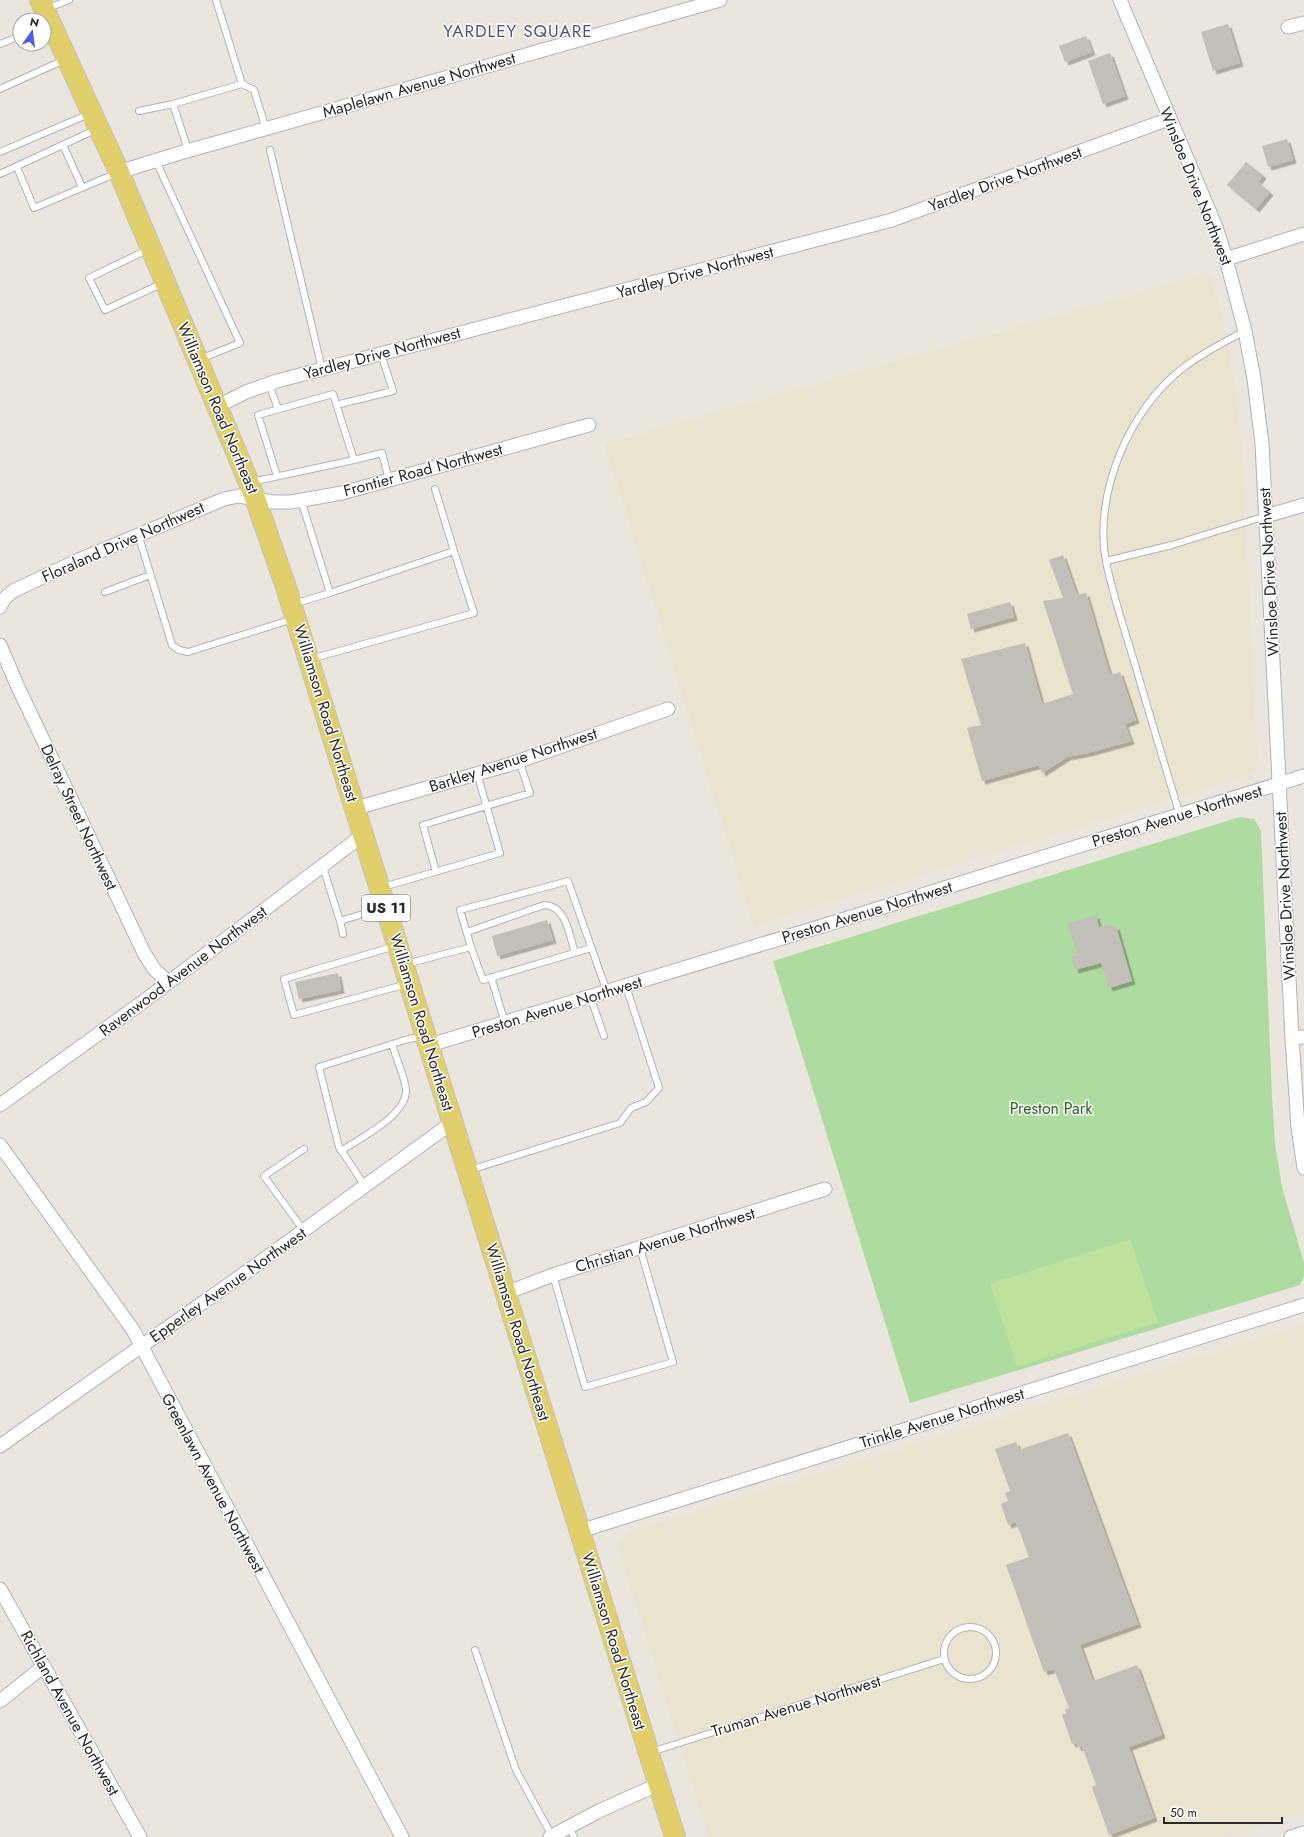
<svg xmlns="http://www.w3.org/2000/svg" width="1304" height="1837" viewBox="0 0 1304 1837" font-family="Jost,sans-serif">
<style>
.education{fill:#eae3ce}
.green{fill:#aedb9f}
.pitch{fill:#bee19c}
.building{fill:#c2bfb9;filter:url(#shadow)}
.lines{fill:none;stroke-linecap:round;stroke-linejoin:round}
.service-casing{stroke:#b0b2bb;stroke-width:8}
.minor-casing{stroke:#b0b2bb;stroke-width:15}
.primary-casing{stroke:#c3c3c3;stroke-width:22}
.service{stroke:#fff;stroke-width:6}
.minor{stroke:#fff;stroke-width:13}
.primary{stroke:#e1cf6b;stroke-width:20}
.labels{text-anchor:middle;dominant-baseline:central;stroke-width:3;stroke-linejoin:round;paint-order:stroke}
.shield{fill:#fff;stroke:#696969;stroke-width:1}
.shield-label{font-size:15px;font-weight:bold;fill:#292929}
.street-label{font-size:16px;fill:#292929;stroke:#fff}
.park-label{font-size:16px;fill:#295e22;stroke:#fff}
.neighbourhood-label{font-size:17px;letter-spacing:1px;fill:#4f5275;stroke:#fff}
</style>
<defs>
<filter id="shadow"><feDropShadow dx="3.5" dy="3.5" stdDeviation="0" flood-color="#0004"/></filter>
</defs>
<rect width="100%" height="100%" fill="#eae5dd"/>
<!-- education -->
<path class="education" d="M1210,273L1223,322L1233,375L1241,441L1257,757L1256,767L1250,775L754,925L605,444Z
M1304,1325V1812L1222,1837H709L619,1549L621,1539L627,1533Z"/>
<!-- green -->
<path class="green" d="M1240,817L1254,819L1261,831L1272,1097L1275,1144L1282,1187L1304,1263V1276L1300,1285L910,1403L773,961Z"/>
<!-- pitch -->
<path class="pitch" d="M1130,1239L1158,1322L1017,1367L990,1284Z"/>
<!-- building -->
<path class="building" d="M1228,24L1240,63L1213,71L1201,32Z
M1086,36L1092,52L1065,62L1059,46Z
M1110,53L1125,96L1103,104L1088,61Z
M1287,139L1293,160L1268,167L1262,146Z
M1246,162L1263,175L1258,182L1270,192L1256,209L1227,185Z
M1063,555L1077,595L1086,593L1110,675L1120,672L1136,720L1125,724L1131,741L1088,753L1067,757L1042,773L1039,765L982,781L967,728L981,725L961,659L1025,643L1042,704L1073,694L1043,601L1063,598L1049,560Z
M1010,602L1014,617L971,629L967,614Z
M1096,915L1099,927L1110,924L1111,927L1116,926L1132,981L1109,988L1101,963L1075,970L1071,957L1077,955L1068,923Z
M547,920L553,940L497,956L492,936Z
M338,973L341,990L299,999L295,982Z
M1068,1433L1138,1624L1080,1645L1093,1681L1137,1665L1162,1735L1129,1747L1154,1818L1109,1835L1092,1787L1096,1785L1082,1746L1078,1748L1076,1743L1072,1744L1062,1715L1066,1713L1065,1709L1069,1708L1054,1669L1044,1672L1006,1565L1029,1557L1016,1522L1008,1525L1001,1504L1008,1501L1005,1493L1010,1491L995,1449L1016,1442L1019,1450Z"/>
<g class="lines">
<defs>
<path id="service" d="M216,0L242,84
M46,9L69,0
M0,44L20,36
M0,89L64,60
M139,111L173,104
M63,145L82,187
M188,150L173,104L242,84L254,90L266,129
M270,150L322,369
M0,152L89,114
M156,161L240,343L200,359
M17,167L34,208L117,173
M0,174L97,129
M149,249L89,278L105,310L163,283
M269,384L278,409
M336,405L393,391L381,354
M354,460L382,453L389,480
M251,482L354,460L333,394L258,415L277,476
M301,500L330,593L454,551L435,489
M138,534L172,645L179,650L188,652L293,619
M1106,561L1172,545L1266,516
M105,592L150,575
M293,604L330,593
M311,659L474,613L454,551
M1180,815C1164,764 1149,712 1134,661C1124,629 1113,595 1106,562C1093,495 1129,409 1183,368C1202,353 1224,342 1245,331
M323,867L340,921L383,908
M436,872L423,825L530,793L519,761
M383,887L500,853L477,773
M340,921L343,934
M467,932L544,905C567,906 569,935 575,953
M395,946L284,979L294,1015L407,984
M471,947L483,980L591,948
M406,964L471,947L460,910L568,881L607,992
M491,977L505,1023
M590,996L604,1036
M304,1149L264,1176L304,1231
M341,1151C360,1138 408,1115 406,1089C404,1075 396,1058 392,1044
M470,1170L620,1123L631,1108L646,1102L659,1088L626,986
M365,1186L339,1147L319,1067L405,1040L423,1036
M553,1275L585,1387L673,1362L640,1248
M944 1653a26 26 0 1 1 52 0a26 26 0 1 1-52 0Z
M475,1650L516,1770L552,1836
M651,1752L944,1659
M569,1827L574,1837"/>
<path id="minor" d="M1120,0L1216,227L1226,259L1245,331L1254,379L1262,444L1292,1038L1298,1127L1304,1168
M1288,27L1304,23
M119,172L180,153L720,0
M1226,259L1304,234
M216,407L246,392L277,381L892,220L1169,119
M1266,516L1304,505
M0,607L4,599L13,591L79,560L224,499L239,496L273,502H291L342,493L589,425
M0,645L17,685L144,953L154,969L168,982
M356,808L508,765L668,709
M1292,1038L1304,1037
M430,1045L835,922L1304,776
M0,1105L144,1001L363,835
M0,1145L133,1330L402,1837
M506,1293L553,1275L825,1189
M0,1446L252,1268L453,1122
M580,1531L1304,1305
M0,1589L140,1837
M0,1701L44,1666
M550,1837L599,1811L659,1784
M1291,1837L1304,1833"/>
<path id="primary" d="M40,0L119,172L235,449L255,498L285,584L675,1837"/>
</defs>
<!-- service casing -->
<use href="#service" class="service-casing"/>
<!-- minor casing -->
<use href="#minor" class="minor-casing"/>
<!-- primary casing -->
<use href="#primary" class="primary-casing"/>
<!-- service -->
<use href="#service" class="service"/>
<!-- minor -->
<use href="#minor" class="minor"/>
<!-- primary -->
<use href="#primary" class="primary"/>
</g>
<g class="labels">
<!-- shield labels -->
<rect class="shield" x="362" y="895" width="48" height="26" rx="3"/>
<g class="shield-label">
<text x="386" y="908">US 11</text>
</g>
<!-- street labels -->
<g class="street-label">
<text transform="translate(419 85) rotate(-16)">Maplelawn Avenue Northwest</text>
<text transform="translate(1005 179) rotate(-20)">Yardley Drive Northwest</text>
<text transform="translate(1196 186) rotate(68)">Winsloe Drive Northwest</text>
<text transform="translate(695 272) rotate(-15)">Yardley Drive Northwest</text>
<text transform="translate(382 353) rotate(-15)">Yardley Drive Northwest</text>
<text transform="translate(218 408) rotate(67)">Williamson Road Northeast</text>
<text transform="translate(423 470) rotate(-15)">Frontier Road Northwest</text>
<text transform="translate(123 542) rotate(-24)">Floraland Drive Northwest</text>
<text transform="translate(1269 572) rotate(-93)">Winsloe Drive Northwest</text>
<text transform="translate(326 713) rotate(73)">Williamson Road Northeast</text>
<text transform="translate(513 760) rotate(-18)">Barkley Avenue Northwest</text>
<text transform="translate(1177 816) rotate(-17)">Preston Avenue Northwest</text>
<text transform="translate(79 817) rotate(65)">Delray Street Northwest</text>
<text transform="translate(1285 896) rotate(-93)">Winsloe Drive Northwest</text>
<text transform="translate(867 912) rotate(-17)">Preston Avenue Northwest</text>
<text transform="translate(183 971) rotate(-37)">Ravenwood Avenue Northwest</text>
<text transform="translate(557 1007) rotate(-17)">Preston Avenue Northwest</text>
<text transform="translate(422 1022) rotate(73)">Williamson Road Northeast</text>
<text transform="translate(665 1240) rotate(-17)">Christian Avenue Northwest</text>
<text transform="translate(228 1285) rotate(-35)">Epperley Avenue Northwest</text>
<text transform="translate(518 1332) rotate(73)">Williamson Road Northeast</text>
<text transform="translate(942 1418) rotate(-17)">Trinkle Avenue Northwest</text>
<text transform="translate(213 1483) rotate(62)">Greenlawn Avenue Northwest</text>
<text transform="translate(614 1641) rotate(73)">Williamson Road Northeast</text>
<text transform="translate(796 1706) rotate(-17)">Truman Avenue Northwest</text>
<text transform="translate(70 1713) rotate(61)">Richland Avenue Northwest</text>
</g>
<!-- park labels -->
<g class="park-label">
<text x="1051" y="1108">Preston Park</text>
</g>
<!-- neighbourhood labels -->
<g class="neighbourhood-label">
<text x="518" y="31">YARDLEY SQUARE</text>
</g>
</g>
<!-- north arrow -->
<g transform="translate(32 32) rotate(14)"><circle r="19" fill="#ffffff" stroke="#a9a9a9"/>
<path d="M0-3L7 15L0 10L-7 15Z" fill="#4e5de6"/>
<text y="-6" font-size="11" font-weight="bold" text-anchor="middle" fill="#292929">N</text>
</g>
<!-- scale -->
<path d="M1164 1817v6h118v-6" fill="none" stroke="#292929" stroke-width="2"/>
<text x="1170" y="1817" font-size="12" fill="#292929" stroke="#ffffff" stroke-width="3" paint-order="stroke">50 m</text>
</svg>
